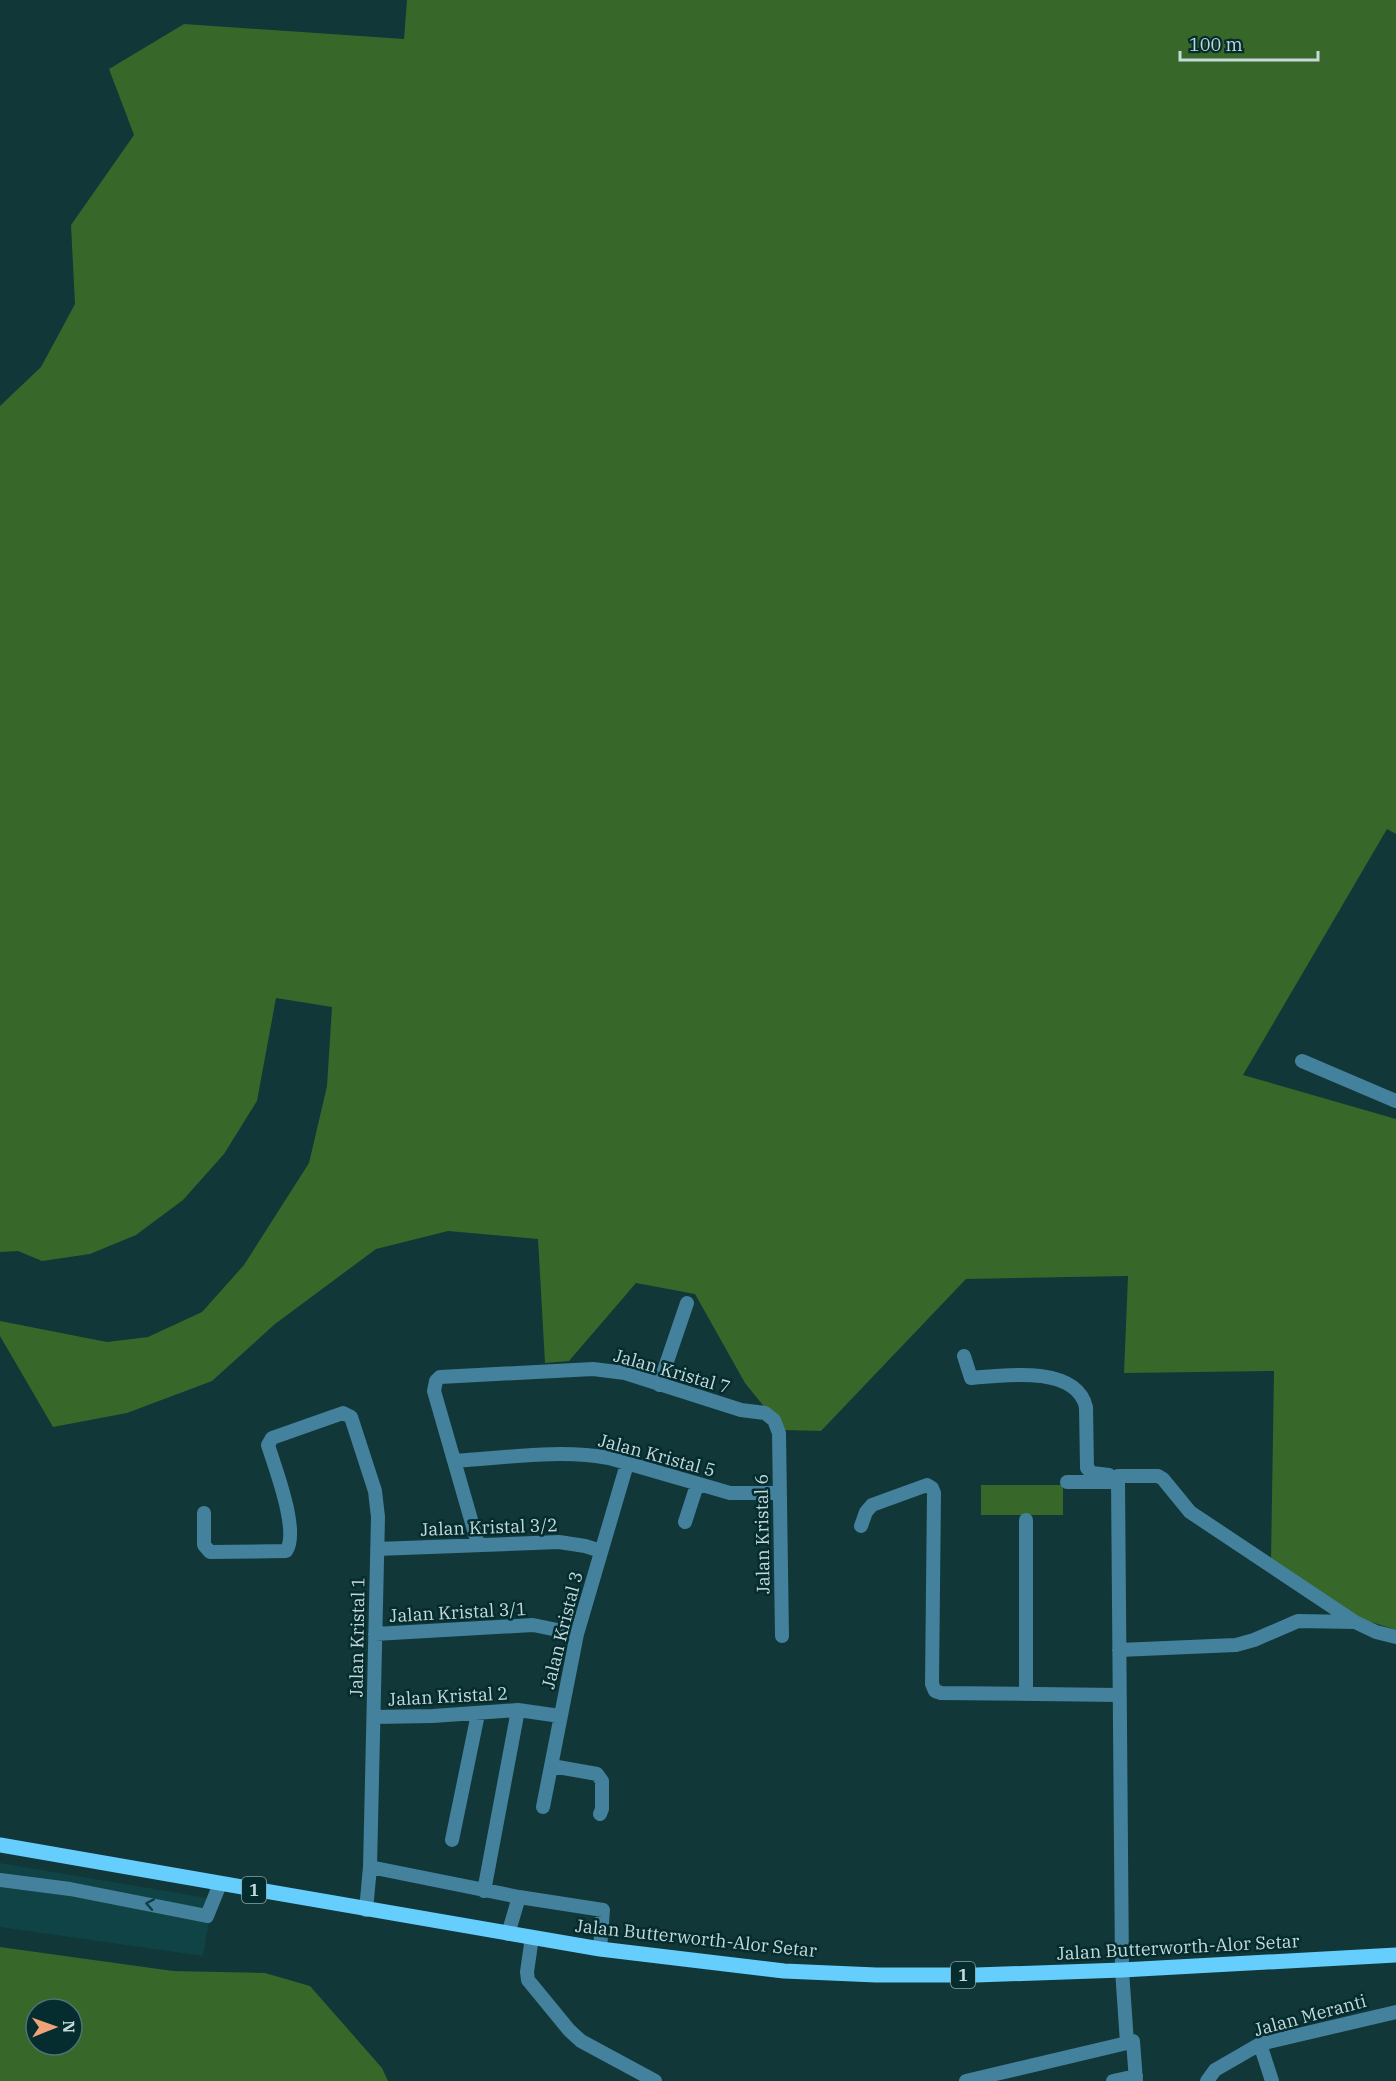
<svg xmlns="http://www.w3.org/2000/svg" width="1396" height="2081" viewBox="0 0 1396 2081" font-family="'IBM Plex Serif',serif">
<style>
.built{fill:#104345}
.green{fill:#376729;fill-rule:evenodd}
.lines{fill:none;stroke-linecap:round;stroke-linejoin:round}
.minor{stroke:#43819d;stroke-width:14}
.major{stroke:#65cefc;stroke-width:15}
.oneway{stroke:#113d44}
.labels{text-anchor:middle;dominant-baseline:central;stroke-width:5;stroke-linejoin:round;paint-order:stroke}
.shield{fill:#052c2e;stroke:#8ca5a6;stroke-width:1.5}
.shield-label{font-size:16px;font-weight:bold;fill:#c6d9da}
.street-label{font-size:18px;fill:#c6d9da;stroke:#052c2e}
</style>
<rect width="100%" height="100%" fill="#113738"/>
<!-- built -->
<path class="built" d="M0,1863L213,1899L203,1956L0,1927Z"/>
<!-- green -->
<path class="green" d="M407,0H1396V834L1387,829L1243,1075L1396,1119V1630L1356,1617L1271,1560L1274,1371L1124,1373L1128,1276L966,1279L821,1431L783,1430L745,1383L695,1294L636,1283L569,1361L545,1363L538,1239L448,1231L376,1249L275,1324L212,1381L127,1413L53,1427L0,1336V1321L107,1342L148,1337L202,1312L244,1265L309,1163L327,1086L332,1007L276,998L257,1101L224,1154L183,1200L136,1235L90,1254L42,1261L18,1251L0,1252V406L41,367L75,304L71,225L134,135L109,69L184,24L404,39Z
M981,1485H1063V1515H981Z
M0,1947L173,1971L265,1973L310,1986L382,2068L388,2081H0ZM36,2009H72V2045H36Z"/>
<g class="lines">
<!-- minor -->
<path class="minor" d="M1302,1061L1396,1101
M964,1356L971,1378C1004,1375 1076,1365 1086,1407L1087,1468L1092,1473L1109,1475
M659,1385L687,1303
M454,1461C505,1458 559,1449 609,1458L730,1493H779
M1067,1482H1118V1476H1158L1163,1479L1190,1512L1355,1622L1376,1632L1396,1637
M204,1513V1545L210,1552L286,1551C300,1532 275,1468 268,1445L272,1438L343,1413L351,1417L375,1491L378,1517L370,1867L366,1910
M1026,1520V1694
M685,1522L697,1485
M861,1526L866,1512L872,1505L927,1485L932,1488L934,1493L932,1684L935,1691L941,1693L1119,1695
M478,1544L434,1391L436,1381L440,1377L593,1369L625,1373L741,1410L765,1413L774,1420L779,1433L782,1636
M377,1549L559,1542L585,1546L601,1551
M375,1634L533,1625L577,1634
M1119,1650L1236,1645L1254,1640L1298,1621L1355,1622
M374,1717L433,1716L518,1710L560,1716
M552,1766L597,1774L602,1781V1809L600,1814
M543,1807L577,1634L627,1464
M452,1840L478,1714
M370,1867L519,1897L603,1910L600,1949
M0,1880L70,1889L207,1916L220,1884
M484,1891L518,1710
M508,1934L519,1897
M532,1937L527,1972L528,1980L569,2030L581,2041L655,2081
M1133,2041L1136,2081
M1260,2044L1272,2081
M966,2081L1127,2043L1122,1970L1118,1482
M1113,2081L1136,2076
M1207,2081L1215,2070L1260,2044L1396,2012"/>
<!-- major -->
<path class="major" d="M0,1845L600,1949L784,1971L876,1975H976L1122,1970L1396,1955"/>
</g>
<!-- one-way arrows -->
<defs><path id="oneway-chevron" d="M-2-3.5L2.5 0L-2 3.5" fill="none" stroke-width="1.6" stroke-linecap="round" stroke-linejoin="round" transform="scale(1.5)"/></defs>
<use class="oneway" href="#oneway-chevron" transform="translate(150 1904) rotate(-169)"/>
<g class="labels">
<!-- shield labels -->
<g class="shield">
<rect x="242" y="1877" width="24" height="26" rx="4.5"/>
<rect x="951" y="1962" width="24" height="26" rx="4.5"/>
</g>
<g class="shield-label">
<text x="254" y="1890">1</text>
<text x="963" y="1975">1</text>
</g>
<!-- street labels -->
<g class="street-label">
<text transform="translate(672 1371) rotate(16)">Jalan Kristal 7</text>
<text transform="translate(657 1455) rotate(15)">Jalan Kristal 5</text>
<text transform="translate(489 1527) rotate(-2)">Jalan Kristal 3/2</text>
<text transform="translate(762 1534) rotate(-91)">Jalan Kristal 6</text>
<text transform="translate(458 1612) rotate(-3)">Jalan Kristal 3/1</text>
<text transform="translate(562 1630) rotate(-76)">Jalan Kristal 3</text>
<text transform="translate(357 1637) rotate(-89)">Jalan Kristal 1</text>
<text transform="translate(448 1696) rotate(-3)">Jalan Kristal 2</text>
<text transform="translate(696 1938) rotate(6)">Jalan Butterworth-Alor Setar</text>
<text transform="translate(1178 1947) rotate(-3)">Jalan Butterworth-Alor Setar</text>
<text transform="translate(1310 2015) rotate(-15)">Jalan Meranti</text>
</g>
</g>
<!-- north arrow -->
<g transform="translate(54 2027) rotate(89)"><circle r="28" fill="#052c2e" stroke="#527173" stroke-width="1.5"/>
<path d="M0-4.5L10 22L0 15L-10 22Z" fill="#f0a279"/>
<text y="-9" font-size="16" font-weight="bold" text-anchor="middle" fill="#c6d9da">N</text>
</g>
<!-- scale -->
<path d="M1180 51v9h138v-9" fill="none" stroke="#c6d9da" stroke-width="3"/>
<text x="1189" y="51" font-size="18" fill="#c6d9da" stroke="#052c2e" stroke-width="4.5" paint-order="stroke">100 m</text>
</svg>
